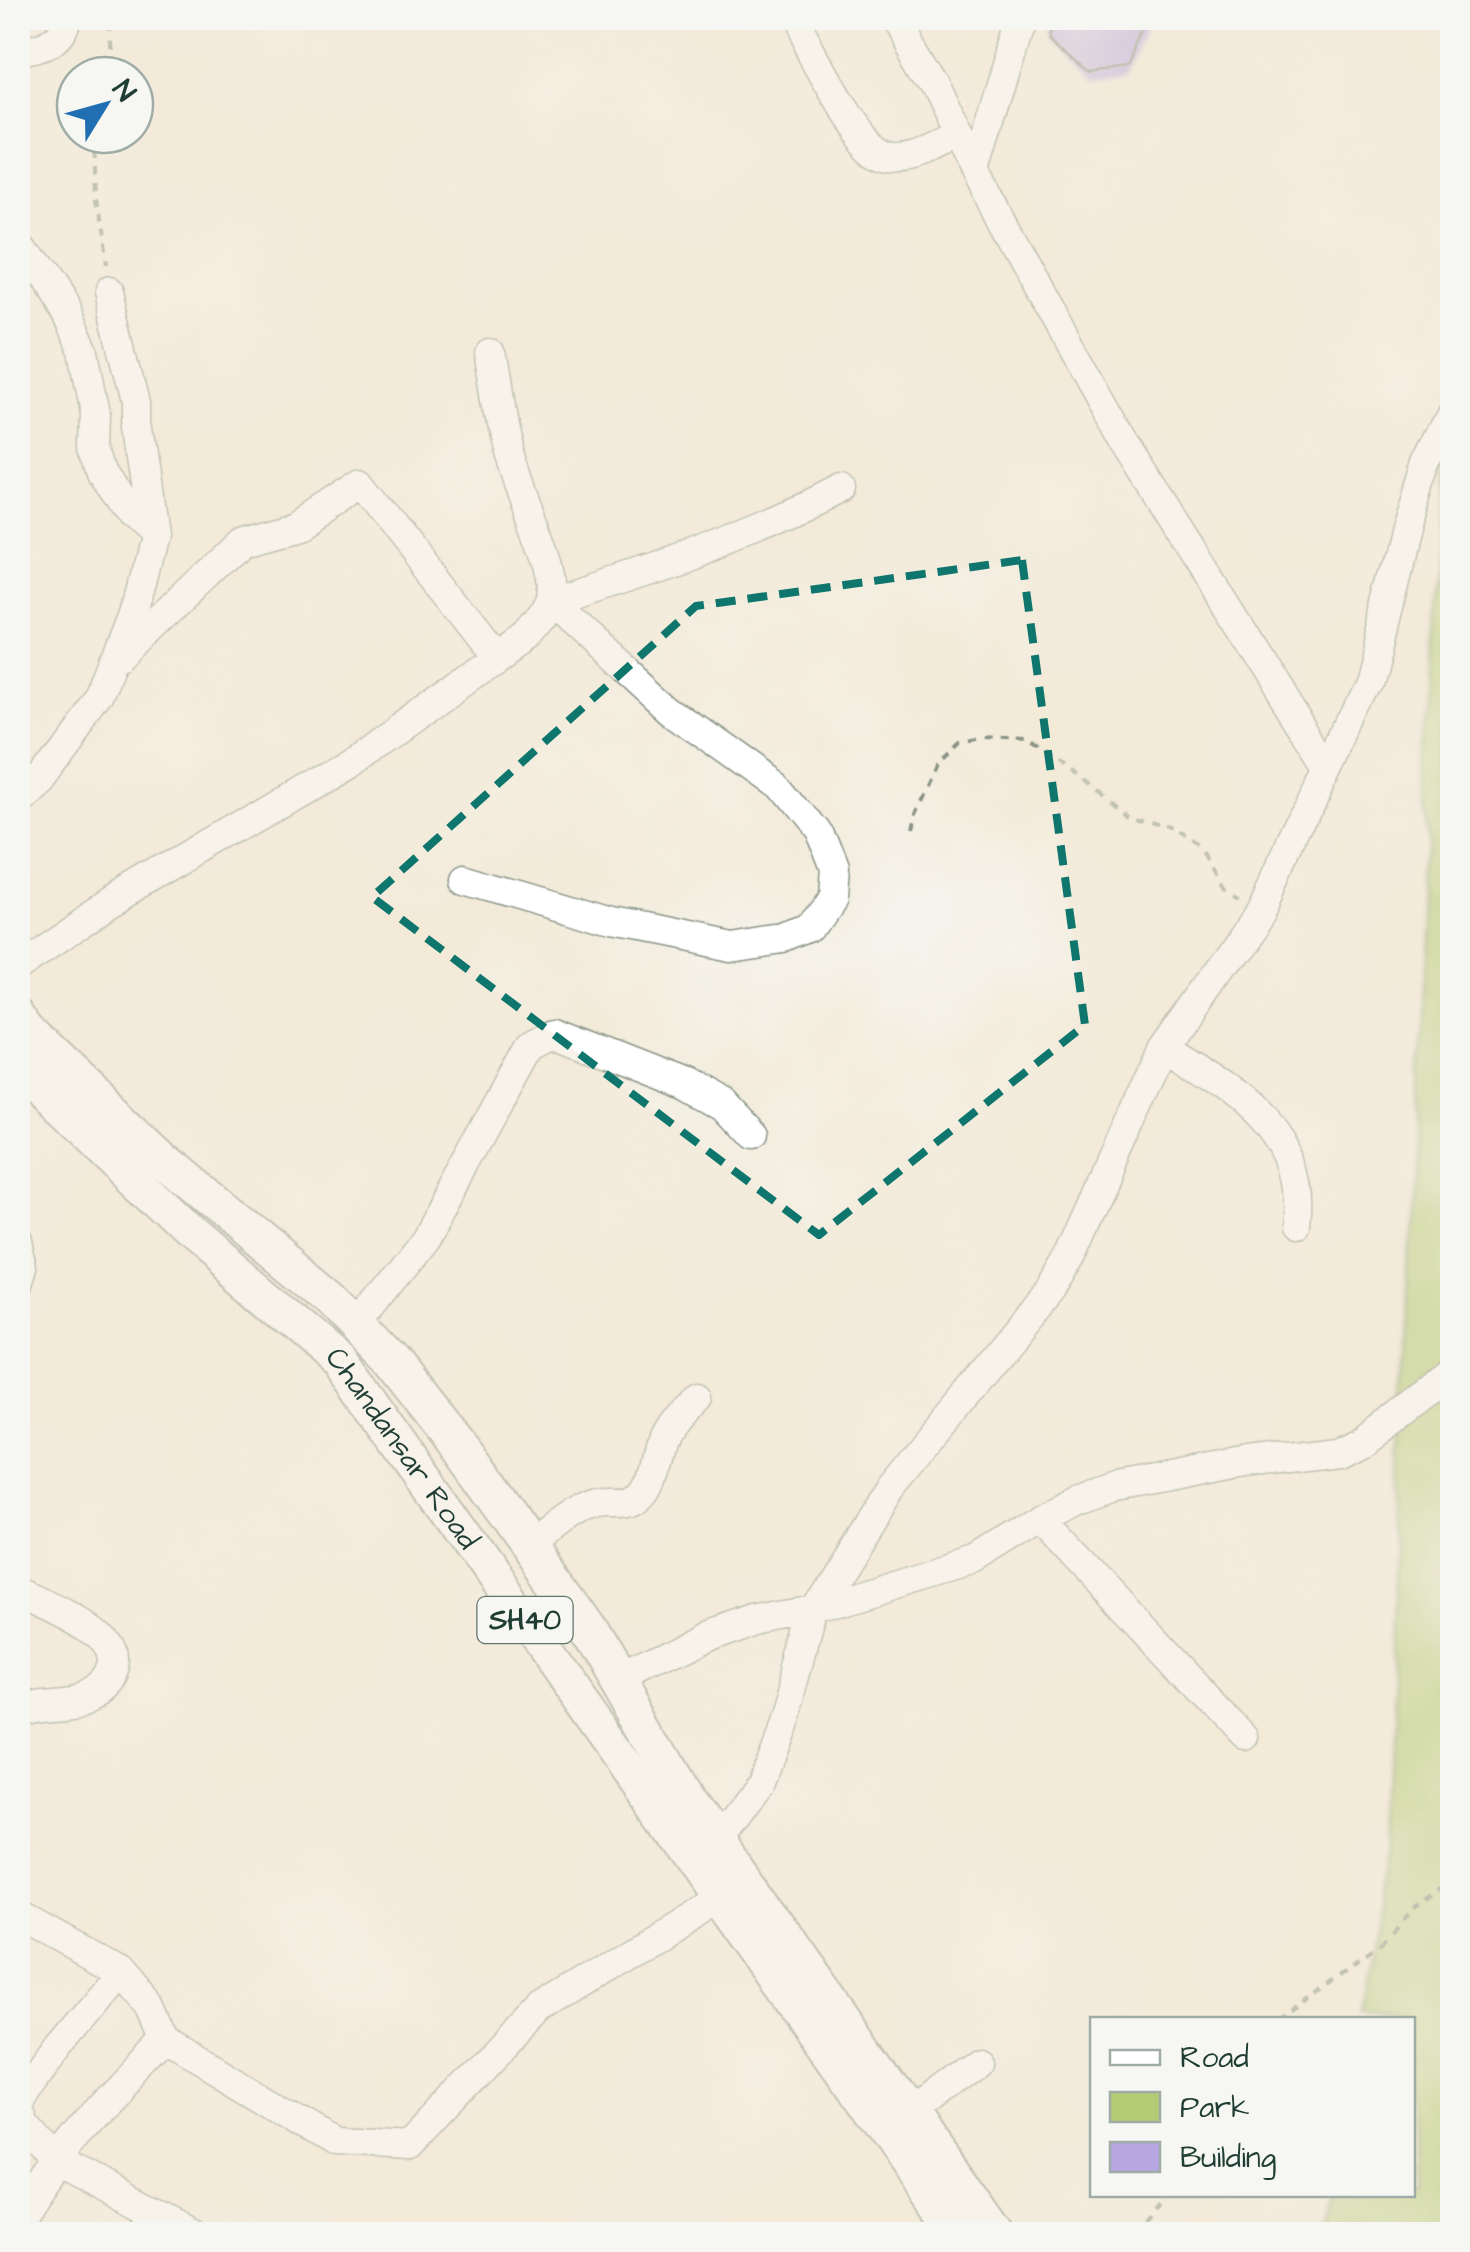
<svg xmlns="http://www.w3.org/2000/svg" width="1470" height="2252" viewBox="0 0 1470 2252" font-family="'Architects Daughter',sans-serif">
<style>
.green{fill:#b2cd73;stroke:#688554;stroke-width:2.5}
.building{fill:#b6a7e3}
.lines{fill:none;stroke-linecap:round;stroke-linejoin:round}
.minor-casing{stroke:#899486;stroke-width:31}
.major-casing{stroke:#899486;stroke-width:39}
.path{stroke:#899486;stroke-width:4;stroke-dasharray:8 8;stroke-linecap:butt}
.minor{stroke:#fff;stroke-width:28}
.major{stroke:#fff;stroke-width:35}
.marked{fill:none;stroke:#0f766e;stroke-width:8;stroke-dasharray:20 12;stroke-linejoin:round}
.labels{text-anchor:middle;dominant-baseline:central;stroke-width:8;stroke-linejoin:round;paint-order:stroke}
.shield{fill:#f6f6f2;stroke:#60746d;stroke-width:2.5}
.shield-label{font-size:28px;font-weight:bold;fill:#1f3d34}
.street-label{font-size:30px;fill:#1f3d34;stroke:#f6f6f2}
</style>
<rect width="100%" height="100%" fill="#f6f6f2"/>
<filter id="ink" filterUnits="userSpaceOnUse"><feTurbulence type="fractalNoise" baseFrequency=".01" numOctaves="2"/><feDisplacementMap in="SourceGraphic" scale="20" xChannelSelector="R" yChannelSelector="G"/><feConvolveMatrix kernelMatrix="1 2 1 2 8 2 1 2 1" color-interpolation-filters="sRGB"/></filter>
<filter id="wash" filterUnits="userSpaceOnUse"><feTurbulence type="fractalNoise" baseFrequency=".0048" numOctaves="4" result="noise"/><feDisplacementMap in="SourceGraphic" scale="40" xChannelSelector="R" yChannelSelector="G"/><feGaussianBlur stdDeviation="2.25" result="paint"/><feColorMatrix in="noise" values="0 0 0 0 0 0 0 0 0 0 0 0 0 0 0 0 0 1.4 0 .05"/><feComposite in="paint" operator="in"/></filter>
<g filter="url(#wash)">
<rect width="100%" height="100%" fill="#f3ead8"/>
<!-- green -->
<path class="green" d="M1452,186V2234H1321L1328,2195L1412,2194V2020L1357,2019L1386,1847Z"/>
<g id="blocks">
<!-- building -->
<path class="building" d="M1047,18H1154L1130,67L1091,72L1049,34Z"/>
</g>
</g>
<g filter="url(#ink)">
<use href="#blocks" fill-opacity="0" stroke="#899486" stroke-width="2.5"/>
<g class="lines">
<defs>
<path id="minor" d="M791,18C808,47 854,141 883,154C904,165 937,144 957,135
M894,18L932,82L975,174L1126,445L1328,765
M18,51C42,48 61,43 68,18
M975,174L1020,18
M18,241L67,314L84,351L96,415L95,448L102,471L130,518L151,537
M551,601C650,570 749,538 841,489
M120,657L243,540L296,525L360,483L497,658
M18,798L39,779L99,698L132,613L151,537L136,427V401L109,292
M465,879L611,922L732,946L787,938L810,928L830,899L832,875L816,834L778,787L671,711L551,601
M18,965L111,902L352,761L525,638C534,627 548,614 551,600C558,563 518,491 508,452C500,419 496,385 490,352
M1164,1047C1235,1091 1308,1131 1296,1227
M18,1243L24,1267L18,1286
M356,1325L426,1237L531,1045L554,1033L684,1084L722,1105L751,1136
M1040,1519L1246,1739
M530,1544C550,1530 573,1507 598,1503C611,1500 624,1505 636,1498C657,1485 655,1453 666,1434C674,1420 686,1409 697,1397
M18,1589C45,1601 124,1630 114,1670C111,1680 104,1689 94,1693C71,1705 42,1697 18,1709
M620,1679L705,1637L757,1620L813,1609L975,1560L1040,1519L1078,1500L1114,1487L1246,1462L1338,1451L1363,1440L1452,1372
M706,1853L758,1783L783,1718L813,1609L890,1487L1050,1292L1069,1260L1164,1047L1261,908L1368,683L1407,526L1426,464L1452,410
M18,1915L121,1972L152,2008L166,2040
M121,1972L58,2047L21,2098L19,2109L25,2125L56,2161L197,2234
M909,2113L977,2062
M18,2219C57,2151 112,2096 166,2040L335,2142L410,2146L538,2010L737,1887"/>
<g id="major">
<path d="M18,1016L30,1033L165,1161L331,1299L391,1361L460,1449L586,1625L688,1800L995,2234"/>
<path id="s1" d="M18,1069L191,1234L340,1361L960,2234"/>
</g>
</defs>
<!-- minor casing -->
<use href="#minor" class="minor-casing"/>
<!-- major casing -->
<use href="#major" class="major-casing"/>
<!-- path -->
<path class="path" d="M97,75L110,44L111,18
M94,135L96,200L106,267
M911,831L915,814L938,764L960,743L982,739L1026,741L1083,780L1129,817L1169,830L1204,853L1226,886L1240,895
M1277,2020L1380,1944L1411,1909L1452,1882
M1134,2234L1170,2194"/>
<!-- minor -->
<use href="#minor" class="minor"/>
<!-- major -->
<use href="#major" class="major"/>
</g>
</g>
<!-- marked area -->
<path d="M0 0H1470V2252H0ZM1022,560L1085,1025L819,1235L372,897L696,606Z" fill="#f3ead8" fill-opacity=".55" fill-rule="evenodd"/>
<path class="marked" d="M1022,560L1085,1025L819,1235L372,897L696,606Z"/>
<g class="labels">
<!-- shield labels -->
<rect class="shield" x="477.5" y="1597" width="95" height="46" rx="8"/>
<g class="shield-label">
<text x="525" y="1620">SH40</text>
</g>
<!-- street labels -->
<g class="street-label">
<text stroke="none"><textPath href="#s1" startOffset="542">Chandansar Road</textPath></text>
</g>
</g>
<!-- margin -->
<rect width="1470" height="2252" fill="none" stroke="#f6f6f2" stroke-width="60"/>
<!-- legend -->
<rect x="1090" y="2017" width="325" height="180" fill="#f6f6f2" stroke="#a0aca6" stroke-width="2.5"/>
<rect x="1110" y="2050" width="50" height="15" fill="#ffffff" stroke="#a0aca6" stroke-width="2.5"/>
<text x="1180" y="2067" font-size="30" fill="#1f3d34">Road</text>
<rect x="1110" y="2092" width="50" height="30" fill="#b2cd73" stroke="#a0aca6" stroke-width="2.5"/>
<text x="1180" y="2117" font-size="30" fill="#1f3d34">Park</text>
<rect x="1110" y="2142" width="50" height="30" fill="#b6a7e3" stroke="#a0aca6" stroke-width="2.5"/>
<text x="1180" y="2167" font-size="30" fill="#1f3d34">Building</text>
<!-- north arrow -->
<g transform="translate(105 105) rotate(53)"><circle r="48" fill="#f6f6f2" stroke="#a0aca6" stroke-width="2.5"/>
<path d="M0-8L18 38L0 25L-18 38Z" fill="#1f6fb2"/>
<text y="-15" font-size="28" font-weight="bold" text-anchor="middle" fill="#1f3d34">N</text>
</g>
</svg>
